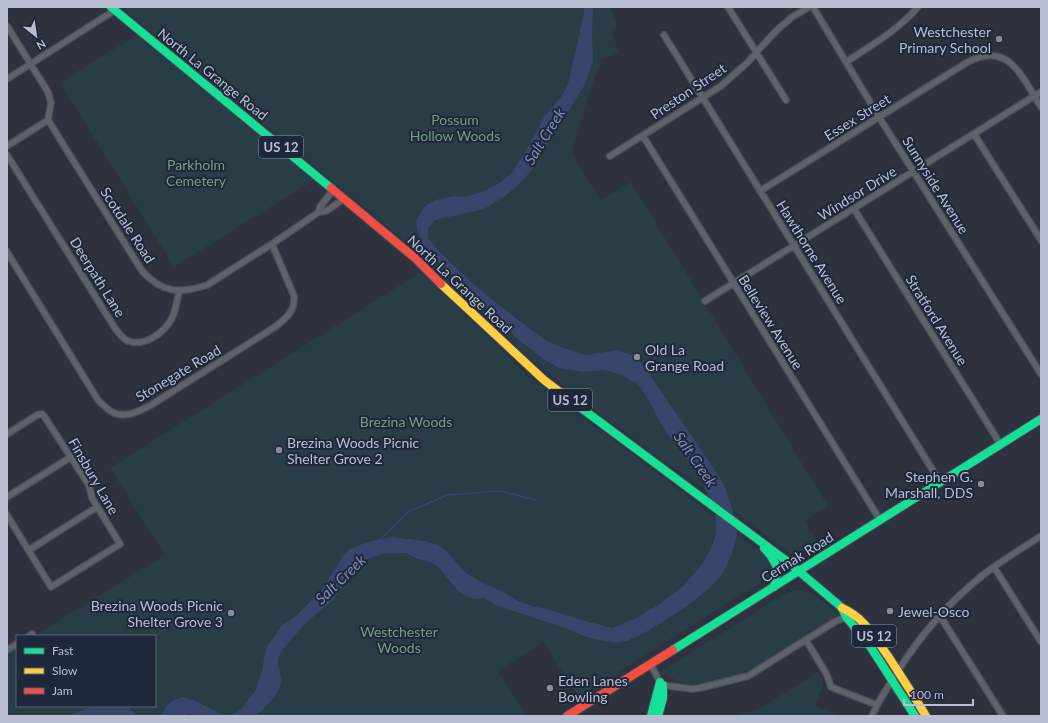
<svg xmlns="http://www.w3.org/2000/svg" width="1048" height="723" viewBox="0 0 1048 723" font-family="Lato,sans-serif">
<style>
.green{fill:#293d46}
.water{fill:#37466a}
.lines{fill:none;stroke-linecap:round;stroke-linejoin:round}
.stream{stroke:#37466a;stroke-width:1.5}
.street-casing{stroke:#4a4e57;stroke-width:8}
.fast-casing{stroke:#4a4e57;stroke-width:10}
.slow-casing{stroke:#4a4e57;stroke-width:10}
.jam-casing{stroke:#4a4e57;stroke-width:10}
.street{stroke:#5e626b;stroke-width:5.5}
.fast{stroke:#16e098;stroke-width:8}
.slow{stroke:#ffcf43;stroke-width:8}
.jam{stroke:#f24e42;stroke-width:8}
.poi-dot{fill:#878d9c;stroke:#1f273b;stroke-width:1.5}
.labels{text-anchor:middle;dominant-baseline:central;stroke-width:4;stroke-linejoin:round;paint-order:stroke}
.shield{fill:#1f273b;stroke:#8a91a3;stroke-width:1}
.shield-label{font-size:13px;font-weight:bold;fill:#b8becf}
.poi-label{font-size:14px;fill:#b8becf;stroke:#1f273b;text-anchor:start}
.street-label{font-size:14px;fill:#b8becf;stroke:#1f273b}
.park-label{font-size:14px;fill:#6da180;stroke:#1f273b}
.water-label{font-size:15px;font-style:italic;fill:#7d8eb8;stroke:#1f273b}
</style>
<rect width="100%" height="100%" fill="#2d323e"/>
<!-- green -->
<path class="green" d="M121,7H611L617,27L612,31L619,53L601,60L585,106L572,153L600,200L631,182L828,506L804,521L819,544C809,551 801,558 789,553L701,486L665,462L583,402L529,358L399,236Z
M137,35L314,180L174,267L60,82Z
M421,272L528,376L628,451L716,518V534L711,548L702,564L684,585L661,603L638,617L613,628L582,620L547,609L532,606L518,601L501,591L483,583L466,573L446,551L438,545L426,541L392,537L371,541L351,548L332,572L322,589L297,615L282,625L267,646L264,658L262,671L255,691L241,709L231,716L223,715L210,710L167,706L164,713L161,716H139L126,706H155V636H34L165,555L110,468Z
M737,534L769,558L773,564L772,575L579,697L543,642L498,671L527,716H257L268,704L280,673L278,666V660L280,654L283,649L305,624L334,599L354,568L362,562L381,554L406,553L416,559L427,561L437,566L458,591L476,599L484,598L498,606L565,628L586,637L604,641L616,643L627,641L648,631L687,606L711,587L732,554Z
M793,591C813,589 825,603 839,615L747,673L694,687L658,673L781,596Z
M17,647V706H100L88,708L67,716H7V653Z
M818,672L824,684L815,706L837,715V716H734L761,708Z"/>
<!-- water -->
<path class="water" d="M584,7H593L592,35L593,61L584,86L531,171L518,185L505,196L484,209L435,220L428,228V238L436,248L472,283L494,301L518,320L547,341L563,348L586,355L618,350L634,356L644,366L706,457L724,484L736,521L737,534L732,554L723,573L711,587L687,606L648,631L627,641L616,643L604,641L586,637L565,628L498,606L484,598L476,599L468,597L458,591L437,566L427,561L417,559L406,553L381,554L362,562L354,568L334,599L305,624L283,649C273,664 281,666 281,680C281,693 265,707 257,716H231L241,709L255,691L262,671L264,658L267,646L282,625L297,615L322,589L343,556L351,548L371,541L392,537L426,541L438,545L446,551L466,573L483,583L501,591L518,601L532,606L547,609L582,620L613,628L638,617L661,603L684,585L702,564L711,548L716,534V518L711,500L705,489V484L703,479L666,432L642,389L636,383L620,374L603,370L583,372L559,368L543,359L519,340L434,258C422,245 418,239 416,221L425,206L436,200L453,196L461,197L468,196L482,192L500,183L512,173L531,142L544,117L562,96L568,84L584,14Z
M183,697L193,700L223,715L230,716H195L189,714L184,716H161C164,713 164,710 166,707C170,701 177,699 183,697Z
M100,706H126L139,716H67L88,708Z"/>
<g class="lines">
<!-- stream -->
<path class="stream" d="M379,541L408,512L447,495L500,491L536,500"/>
<defs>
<path id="street" d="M728,7L786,100
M813,7L879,117L1041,374
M7,26L48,92L51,103L48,120
M664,35L940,482
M846,62C872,45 898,30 918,7
M7,79L115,10
M974,134L1041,240
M643,136L880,520
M7,146L48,120L142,271C162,293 180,294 207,285L272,244L319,212L326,211L344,199
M7,155L113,325C117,331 121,338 128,341C145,347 164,333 172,318C176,310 177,300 179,291
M610,156L721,86L748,62L763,45L776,31L792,17L809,7
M760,191L966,63C1008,39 1022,77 1041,107
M854,209L1001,445
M319,212L320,207L333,190
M7,252L98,400C102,404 107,409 112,412C125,419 140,411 151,405L275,327C286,318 295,312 294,296L272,244
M705,301L1041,92
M7,434L37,415L42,414L44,416L89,485L92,498L120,544L51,587L7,515
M7,497L71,457
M29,550L97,507
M994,567L1041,642
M940,616L1003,716
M29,636L32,634
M806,640L827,675L831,687L877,705
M7,650L17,644
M651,665L660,682L662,685L692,689L700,688L748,676L836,621L846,617
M872,716C878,701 888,687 896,674C919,637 949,602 983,575C1001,561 1021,549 1041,536"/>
<path id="fast" d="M111,7L331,188
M565,396L788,562L840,606L842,608L846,617L868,643L915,716
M764,548L771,556L777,567L774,587
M673,650L1041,419
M651,716L660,682
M658,716L663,698V685"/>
<path id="slow" d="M441,284L544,380L565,396
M842,608C864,617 875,638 888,656C901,676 914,696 926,716"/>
<path id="jam" d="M331,188L415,258L441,284
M567,716L673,650"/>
</defs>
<!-- street casing -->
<use href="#street" class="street-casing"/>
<!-- fast casing -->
<use href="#fast" class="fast-casing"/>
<!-- slow casing -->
<use href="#slow" class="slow-casing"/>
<!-- jam casing -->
<use href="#jam" class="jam-casing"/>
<!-- street -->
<use href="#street" class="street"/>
<!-- fast -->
<use href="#fast" class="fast"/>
<!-- slow -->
<use href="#slow" class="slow"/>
<!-- jam -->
<use href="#jam" class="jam"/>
</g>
<!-- markers -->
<g class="poi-dot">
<circle cx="999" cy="39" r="4"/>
<circle cx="637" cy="357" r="4"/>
<circle cx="279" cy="450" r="4"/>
<circle cx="981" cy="484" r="4"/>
<circle cx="890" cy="611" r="4"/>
<circle cx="231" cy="613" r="4"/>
<circle cx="550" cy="688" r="4"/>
</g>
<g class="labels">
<!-- shield labels -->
<g class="shield">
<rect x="259" y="136" width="44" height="22" rx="3"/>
<rect x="548" y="389" width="44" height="22" rx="3"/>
<rect x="852" y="625" width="44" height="22" rx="3"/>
</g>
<g class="shield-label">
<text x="281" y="147">US 12</text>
<text x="570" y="400">US 12</text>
<text x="874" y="636">US 12</text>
</g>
<!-- poi labels -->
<g class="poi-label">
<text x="991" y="31" text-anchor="end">Westchester<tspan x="991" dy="16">Primary School</tspan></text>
<text x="645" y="349">Old La<tspan x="645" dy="16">Grange Road</tspan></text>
<text x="287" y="442">Brezina Woods Picnic<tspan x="287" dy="16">Shelter Grove 2</tspan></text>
<text x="973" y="476" text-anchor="end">Stephen G.<tspan x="973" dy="16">Marshall, DDS</tspan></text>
<text x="223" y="605" text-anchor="end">Brezina Woods Picnic<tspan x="223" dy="16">Shelter Grove 3</tspan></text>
<text x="898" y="611">Jewel-Osco</text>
<text x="558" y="680">Eden Lanes<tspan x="558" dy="16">Bowling</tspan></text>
</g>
<!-- street labels -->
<g class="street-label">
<text transform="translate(213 74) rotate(39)">North La Grange Road</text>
<text transform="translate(688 91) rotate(-34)">Preston Street</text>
<text transform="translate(857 117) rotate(-32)">Essex Street</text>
<text transform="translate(936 185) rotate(58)">Sunnyside Avenue</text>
<text transform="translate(857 193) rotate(-32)">Windsor Drive</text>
<text transform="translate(128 225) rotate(57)">Scotdale Road</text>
<text transform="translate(812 252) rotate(58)">Hawthorne Avenue</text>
<text transform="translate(98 277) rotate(58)">Deerpath Lane</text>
<text transform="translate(460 284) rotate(43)">North La Grange Road</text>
<text transform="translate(937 320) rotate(58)">Stratford Avenue</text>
<text transform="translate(771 322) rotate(58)">Belleview Avenue</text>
<text transform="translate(178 373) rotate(-31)">Stonegate Road</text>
<text transform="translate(94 476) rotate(60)">Finsbury Lane</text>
<text transform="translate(797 557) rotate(-32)">Cermak Road</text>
</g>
<!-- park labels -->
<g class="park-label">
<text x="455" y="119">Possum<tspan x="455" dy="16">Hollow Woods</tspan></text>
<text x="196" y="164">Parkholm<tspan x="196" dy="16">Cemetery</tspan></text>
<text x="406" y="421">Brezina Woods</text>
<text x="399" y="631">Westchester<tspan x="399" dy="16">Woods</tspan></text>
</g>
<!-- water labels -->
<g class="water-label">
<text transform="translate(544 136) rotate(-58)">Salt Creek</text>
<text transform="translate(696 459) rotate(55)">Salt Creek</text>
<text transform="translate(340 579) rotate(-44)">Salt Creek</text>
</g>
</g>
<!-- border -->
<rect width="1048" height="723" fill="none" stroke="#b8becf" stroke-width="16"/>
<!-- legend -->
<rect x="16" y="635" width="140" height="72" fill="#1f273b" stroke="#5c6376"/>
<rect x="24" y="648" width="20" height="6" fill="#16e098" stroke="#5c6376"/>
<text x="52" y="655" font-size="12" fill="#b8becf">Fast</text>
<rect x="24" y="668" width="20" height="6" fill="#ffcf43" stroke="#5c6376"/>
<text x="52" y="675" font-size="12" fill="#b8becf">Slow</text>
<rect x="24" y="688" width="20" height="6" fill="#f24e42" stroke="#5c6376"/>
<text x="52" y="695" font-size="12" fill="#b8becf">Jam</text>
<!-- north arrow -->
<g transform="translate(36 36) rotate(150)" stroke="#1f273b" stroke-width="3" paint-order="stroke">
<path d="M0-3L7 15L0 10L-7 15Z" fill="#b8becf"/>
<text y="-6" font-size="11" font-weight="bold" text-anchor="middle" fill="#b8becf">N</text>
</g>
<!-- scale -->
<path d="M904 699v6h69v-6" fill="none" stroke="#b8becf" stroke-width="2"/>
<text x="910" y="699" font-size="12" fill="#b8becf" stroke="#1f273b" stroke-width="3" paint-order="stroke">100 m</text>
</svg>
